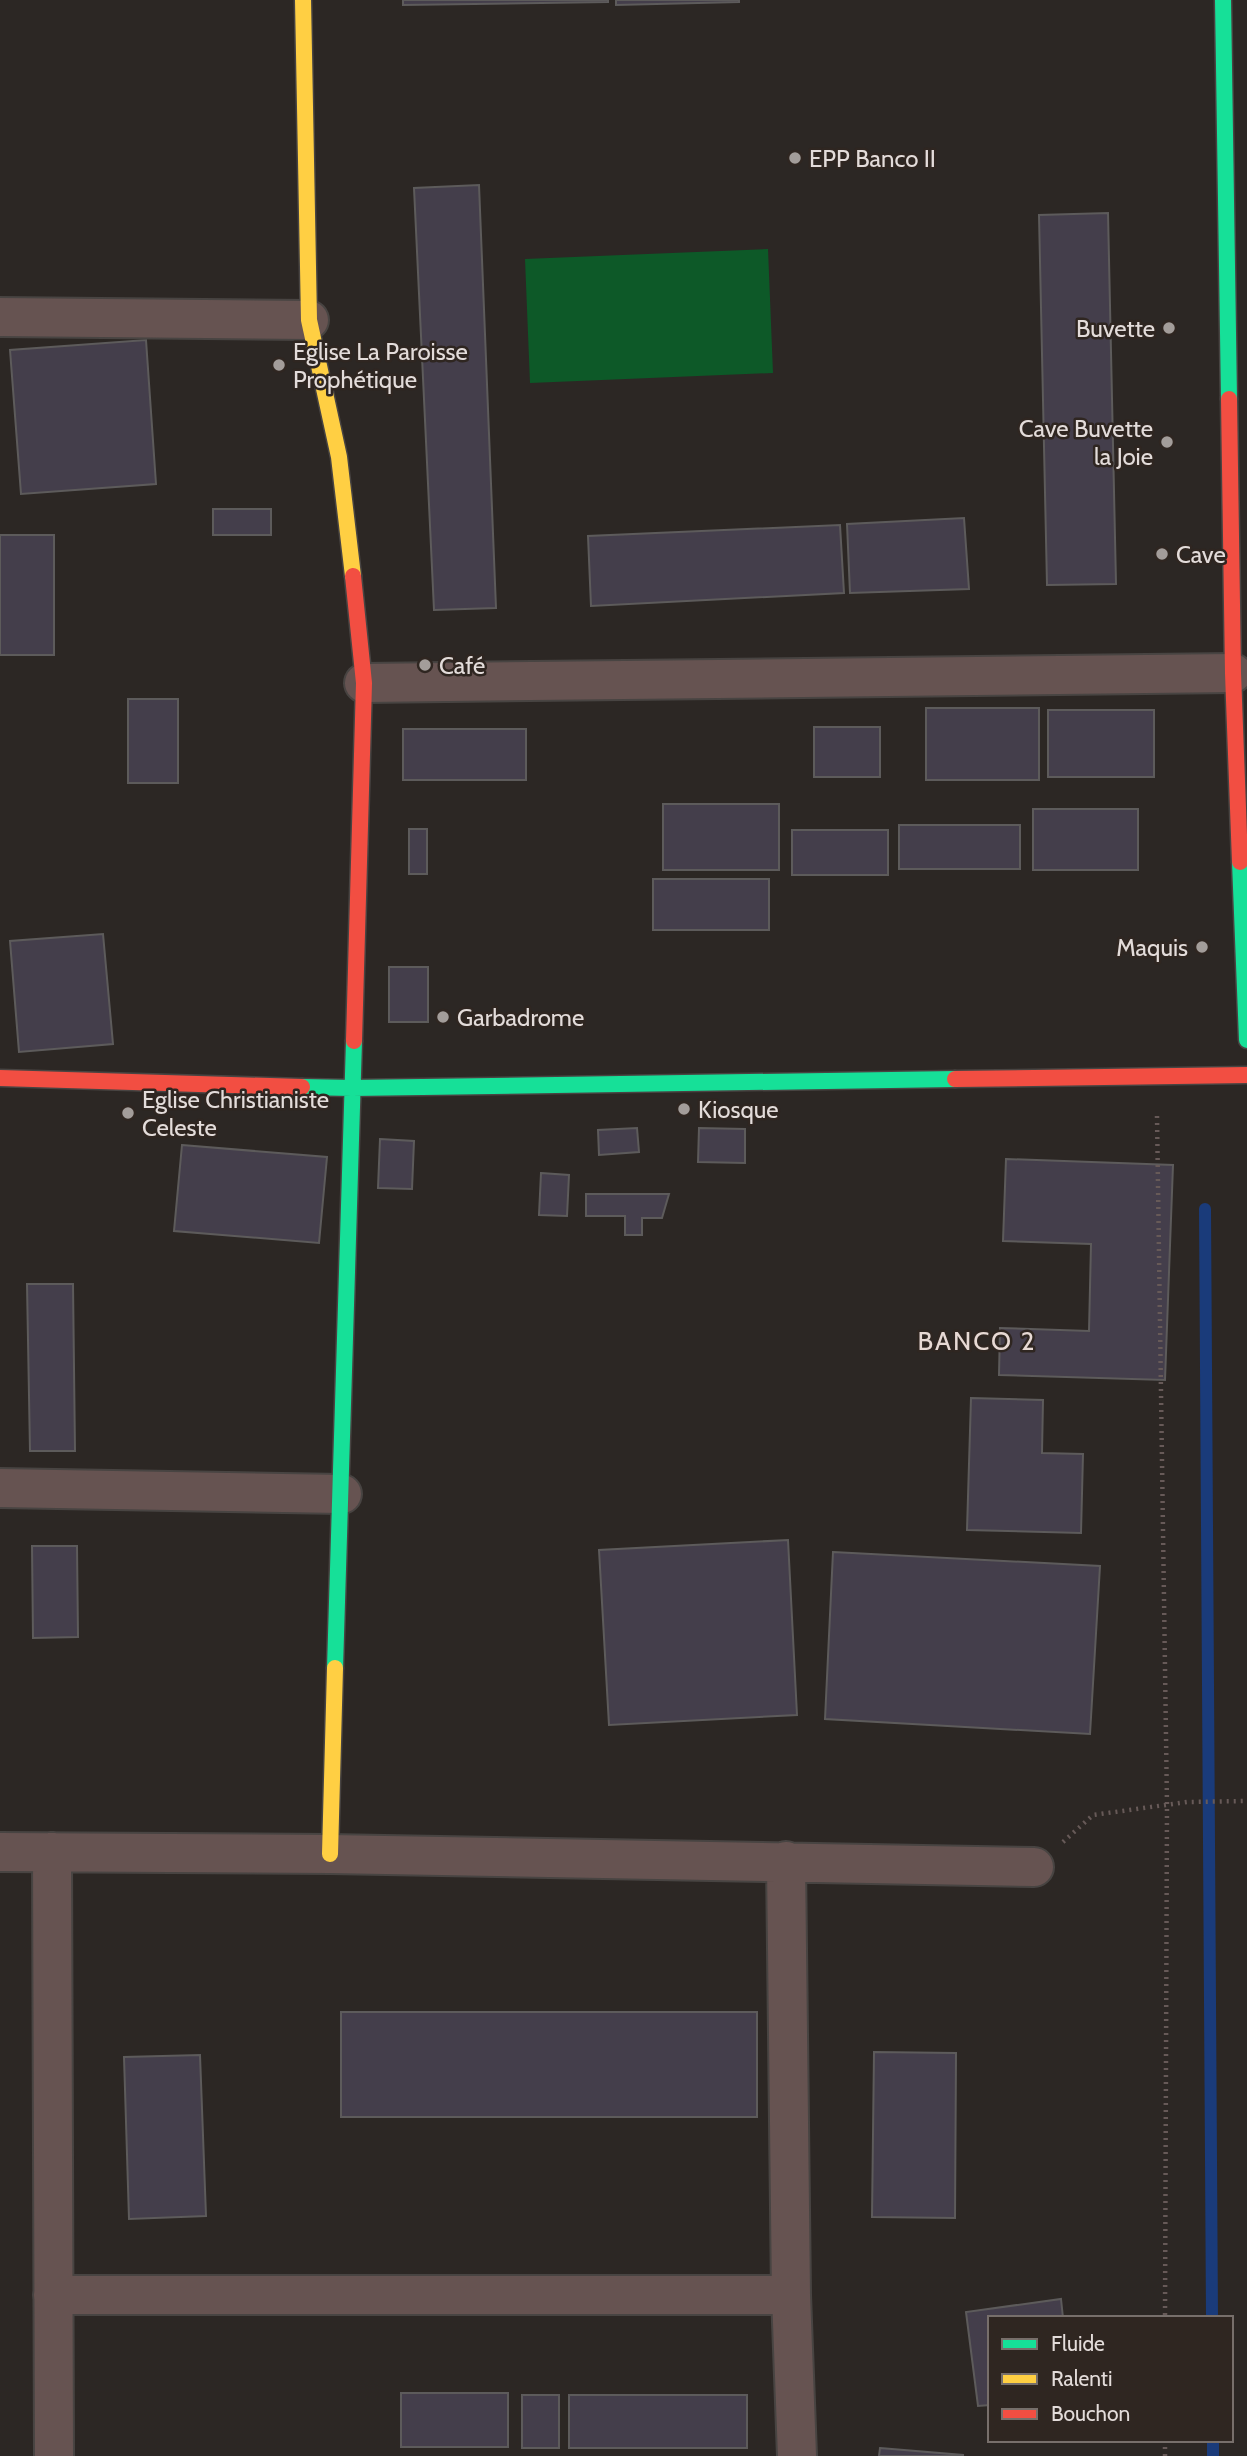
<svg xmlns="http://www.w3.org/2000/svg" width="1247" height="2456" viewBox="0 0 1247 2456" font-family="Cabin,sans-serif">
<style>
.green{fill:#0d5928}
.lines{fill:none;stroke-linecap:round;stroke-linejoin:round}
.stream{stroke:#1a3b7a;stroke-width:12}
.building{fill:#443e4b;stroke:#5d5b5b;stroke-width:2}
.street-casing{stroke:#484442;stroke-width:42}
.fast-casing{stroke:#484442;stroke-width:19}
.slow-casing{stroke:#484442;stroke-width:19}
.jam-casing{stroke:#484442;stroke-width:19}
.path{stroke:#675a58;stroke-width:4.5;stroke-dasharray:2 5;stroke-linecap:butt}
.street{stroke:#665351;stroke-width:38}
.fast{stroke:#16e098;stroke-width:16}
.slow{stroke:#ffcf43;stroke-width:16}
.jam{stroke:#f24e42;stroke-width:16}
.poi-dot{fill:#a39d9a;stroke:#2f2621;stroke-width:2.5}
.labels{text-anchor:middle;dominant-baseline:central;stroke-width:5;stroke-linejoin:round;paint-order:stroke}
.poi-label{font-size:24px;fill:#e3dcda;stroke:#2f2621;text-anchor:start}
.neighbourhood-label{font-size:26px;letter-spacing:2px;fill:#e7d9d4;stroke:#2f2621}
</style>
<rect width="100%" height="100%" fill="#2c2724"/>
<!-- green -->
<path class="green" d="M768,249L773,373L530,383L525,259Z"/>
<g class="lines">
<!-- stream -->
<path class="stream" d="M1205,1209L1212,2318
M1213,2440V2456"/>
</g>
<!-- building -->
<path class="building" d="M403,0H608V2L403,5Z
M616,0H739V2L616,5Z
M479,185L496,608L434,610L414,188Z
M1108,213L1116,584L1047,585L1039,215Z
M146,340L156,484L21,494L10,350Z
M213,509H271V535H213Z
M964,518L969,589L850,593L847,524Z
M840,525L844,593L591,606L588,536Z
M0,535H54V655H0Z
M128,699H178V783H128Z
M926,708H1039V780H926Z
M1048,710H1154V777H1048Z
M814,727H880V777H814Z
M403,729H526V780H403Z
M663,804H779V870H663Z
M1033,809H1138V870H1033Z
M899,825H1020V869H899Z
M409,829H427V874H409Z
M792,830H888V875H792Z
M653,879H769V930H653Z
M103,934L113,1044L19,1052L10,941Z
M389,967H428V1022H389Z
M637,1128L639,1152L599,1155L598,1130Z
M699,1128L745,1129V1163L698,1162Z
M380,1139L414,1141L412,1189L378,1188Z
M182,1145L327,1157L319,1243L174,1231Z
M1006,1159L1173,1165L1165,1380L999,1375L1000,1328L1089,1331L1091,1244L1003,1241Z
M541,1173L569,1175L567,1216L539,1215Z
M586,1194H669L662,1218H642V1235H625V1216H586Z
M27,1284H73L75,1451H30Z
M971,1398L1043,1400L1042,1453L1083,1454L1081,1533L967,1530Z
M788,1540L797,1715L609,1725L599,1550Z
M32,1546H77L78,1637L33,1638Z
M833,1552L1100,1566L1090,1734L825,1719Z
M341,2012H757V2117H341Z
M874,2052L956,2053L955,2218L872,2217Z
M200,2055L206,2216L129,2219L124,2057Z
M1061,2299L1063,2318H990V2405L978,2406L966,2312Z
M401,2393H508V2447H401Z
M522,2395H559V2448H522Z
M569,2395H747V2448H569Z
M880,2448L963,2455V2456H879Z"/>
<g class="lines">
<defs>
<path id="street" d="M0,317L309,320
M364,683L1233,673
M0,1488L342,1494
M0,1852L330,1854L1034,1867
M52,1852L54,2456
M786,1861L791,2295L797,2456
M53,2295H791"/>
<path id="fast" d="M1223,0L1229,399
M1240,862L1247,1040
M302,1087L352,1088L955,1079
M335,1668L354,1041"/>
<path id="slow" d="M303,0L309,320L339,457L353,576
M330,1854L335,1668"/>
<path id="jam" d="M1229,399L1233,673L1240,862
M353,576L364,683L354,1041
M0,1078L302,1087
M955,1079L1247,1075"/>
</defs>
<!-- street casing -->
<use href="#street" class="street-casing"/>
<!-- fast casing -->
<use href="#fast" class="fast-casing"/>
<!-- slow casing -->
<use href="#slow" class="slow-casing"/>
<!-- jam casing -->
<use href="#jam" class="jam-casing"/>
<!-- path -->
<path class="path" d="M1157,1116L1167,1805L1165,2318
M1063,1842L1093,1815L1187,1802L1247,1801
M1165,2456V2440"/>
<!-- street -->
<use href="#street" class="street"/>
<!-- fast -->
<use href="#fast" class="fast"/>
<!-- slow -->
<use href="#slow" class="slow"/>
<!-- jam -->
<use href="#jam" class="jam"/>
</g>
<!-- markers -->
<g class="poi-dot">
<circle cx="795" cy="158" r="7"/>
<circle cx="1169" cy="328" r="7"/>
<circle cx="279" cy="365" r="7"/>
<circle cx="1167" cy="442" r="7"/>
<circle cx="1162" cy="554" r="7"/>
<circle cx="425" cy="665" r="7"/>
<circle cx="1202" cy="947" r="7"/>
<circle cx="443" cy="1017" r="7"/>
<circle cx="684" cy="1109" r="7"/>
<circle cx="128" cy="1113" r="7"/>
</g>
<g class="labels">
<!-- poi labels -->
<g class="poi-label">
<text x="809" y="158">EPP Banco II</text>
<text x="1155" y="328" text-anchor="end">Buvette</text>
<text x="293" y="351">Eglise La Paroisse<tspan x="293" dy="28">Prophétique</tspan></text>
<text x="1153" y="428" text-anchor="end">Cave Buvette<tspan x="1153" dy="28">la Joie</tspan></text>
<text x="1176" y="554">Cave</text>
<text x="439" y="665">Café</text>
<text x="1188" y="947" text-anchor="end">Maquis</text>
<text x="457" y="1017">Garbadrome</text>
<text x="142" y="1099">Eglise Christianiste<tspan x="142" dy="28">Celeste</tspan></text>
<text x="698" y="1109">Kiosque</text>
</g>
<!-- neighbourhood labels -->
<g class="neighbourhood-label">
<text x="977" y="1341">BANCO 2</text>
</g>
</g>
<!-- legend -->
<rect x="988" y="2316" width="245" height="126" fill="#2f2621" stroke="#776f6b" stroke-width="2"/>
<rect x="1002" y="2339" width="35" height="10" fill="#16e098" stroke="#776f6b" stroke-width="2"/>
<text x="1051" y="2351" font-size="21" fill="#e3dcda">Fluide</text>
<rect x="1002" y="2374" width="35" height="10" fill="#ffcf43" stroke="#776f6b" stroke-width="2"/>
<text x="1051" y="2386" font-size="21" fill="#e3dcda">Ralenti</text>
<rect x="1002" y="2409" width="35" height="10" fill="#f24e42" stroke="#776f6b" stroke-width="2"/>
<text x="1051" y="2421" font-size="21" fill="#e3dcda">Bouchon</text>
</svg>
